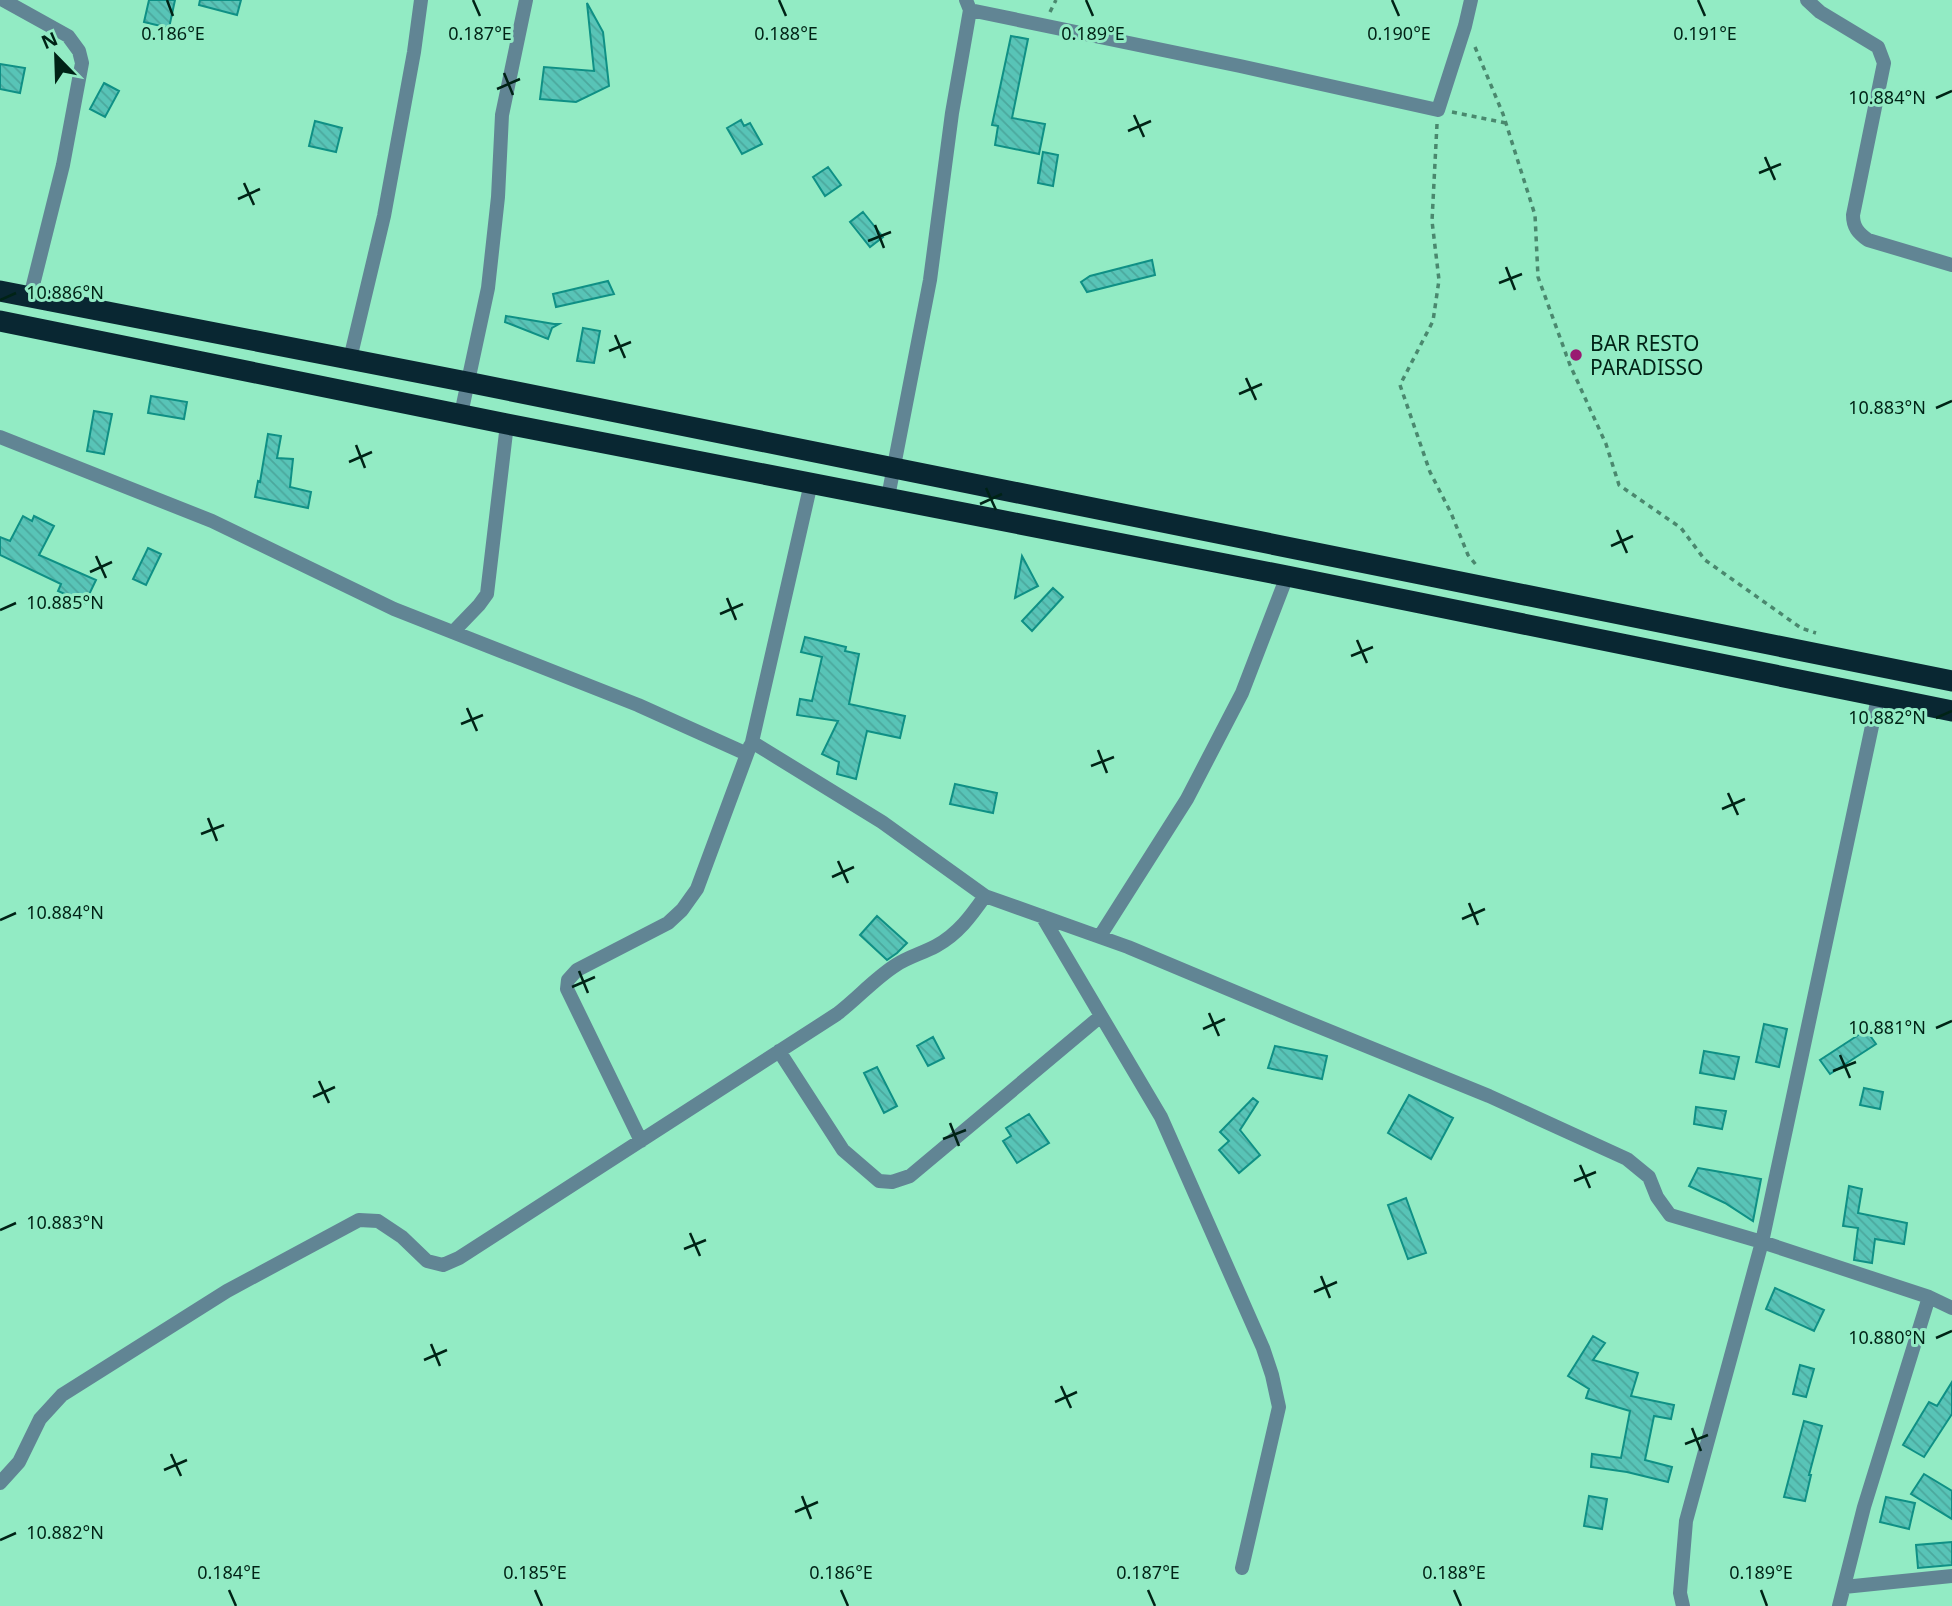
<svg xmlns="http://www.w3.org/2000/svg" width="1952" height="1606" viewBox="0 0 1952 1606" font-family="'Noto Sans',sans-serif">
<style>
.building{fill:url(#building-back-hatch);stroke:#0f9085;stroke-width:2}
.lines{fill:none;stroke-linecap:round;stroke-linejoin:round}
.path{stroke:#4a886e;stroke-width:3.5;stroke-dasharray:5 5;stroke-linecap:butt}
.street{stroke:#618594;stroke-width:14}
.highway{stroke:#092732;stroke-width:21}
.ticks{fill:none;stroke:#002316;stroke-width:2.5}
.poi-dot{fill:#991a71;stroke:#92ebc4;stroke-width:2.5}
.labels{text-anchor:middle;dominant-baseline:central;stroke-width:6;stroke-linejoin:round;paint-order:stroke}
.poi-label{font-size:21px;fill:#002316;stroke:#92ebc4;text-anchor:start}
.ticks-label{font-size:18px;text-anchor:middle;fill:#002316;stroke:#92ebc4;stroke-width:6;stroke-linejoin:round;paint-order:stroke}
</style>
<defs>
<pattern id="building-back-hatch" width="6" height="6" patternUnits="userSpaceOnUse" patternTransform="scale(1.75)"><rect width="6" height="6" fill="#58c4b7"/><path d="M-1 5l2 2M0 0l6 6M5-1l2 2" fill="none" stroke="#4ba89d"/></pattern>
</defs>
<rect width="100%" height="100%" fill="#92ebc4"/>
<!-- building -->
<path class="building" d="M149,0H175L169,28L144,22Z
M200,0H241L237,15L199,5Z
M587,3L603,32L609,86L576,102L540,99L544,67L594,71Z
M1011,36L1028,39L1012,118L1045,124L1039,154L995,145L998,126L992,125Z
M0,64L25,68L20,93L0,89Z
M104,83L119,91L105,117L90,109Z
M741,120L744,126L750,123L762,144L742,154L727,128Z
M315,121L342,128L336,152L309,146Z
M1043,152L1058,155L1053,186L1038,183Z
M828,167L841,185L825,196L813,177Z
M863,212L883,237L870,247L850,222Z
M1152,260L1155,275L1087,292L1081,282L1090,276Z
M608,281L614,294L556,307L553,294Z
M506,316L554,324H559L552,328L548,339L505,322Z
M583,328L600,331L594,363L577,361Z
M151,396L187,402L184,419L148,413Z
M94,411L112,414L104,454L87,451Z
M268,434L281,436L277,458L293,459L290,487L311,492L308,508L255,497L258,481L260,482Z
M23,516L32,521L34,516L54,526L39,555L96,580L85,603L58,591L61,584L0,555V537L10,541Z
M148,548L161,554L146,585L133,579Z
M1022,556L1038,586L1015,598Z
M1053,588L1063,597L1032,631L1022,621Z
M805,637L846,647L845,651L859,654L849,704L905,716L900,738L867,731L856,779L837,774L839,762L822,754L838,721L797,715L800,699L812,701L822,657L801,652Z
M955,784L997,793L993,813L950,804Z
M877,916L907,943L897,953L887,960L860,935Z
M1764,1024L1787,1029L1779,1067L1756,1062Z
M1866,1030L1876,1044L1830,1074L1820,1060Z
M933,1037L944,1058L928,1066L917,1046Z
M1275,1046L1327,1056L1322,1079L1268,1068Z
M1704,1051L1739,1057L1734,1079L1700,1073Z
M877,1067L897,1106L884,1113L864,1073Z
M1864,1088L1883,1092L1880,1109L1860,1105Z
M1409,1095L1453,1118L1431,1159L1388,1133Z
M1253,1098L1258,1102L1240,1130L1260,1155L1239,1173L1219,1150L1229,1141L1220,1132Z
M1696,1107L1726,1111L1722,1129L1694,1124Z
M1029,1114L1049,1143L1017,1163L1003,1141L1011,1136L1006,1128Z
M1698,1168L1761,1179L1753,1221L1725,1203L1689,1186Z
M1849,1186L1862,1189L1858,1213L1907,1223L1904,1244L1875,1239L1872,1263L1854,1260L1858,1228L1843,1226Z
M1406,1198L1426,1253L1408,1259L1388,1205Z
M1775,1288L1824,1310L1814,1331L1766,1309Z
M1593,1336L1605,1343L1593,1360L1638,1373L1631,1396L1674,1405L1671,1419L1654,1416L1645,1460L1672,1467L1668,1482L1627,1472L1591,1467L1592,1454L1621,1458L1630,1411L1586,1398L1589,1389L1568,1376Z
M1800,1365L1814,1369L1806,1397L1793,1394Z
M1952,1382V1414L1924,1457L1903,1445L1929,1402L1937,1406Z
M1804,1421L1822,1426L1809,1475H1811L1805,1501L1784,1497Z
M1924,1474L1952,1491V1519L1911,1494Z
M1589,1496L1607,1499L1602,1529L1584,1526Z
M1886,1497L1915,1503L1909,1529L1880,1522Z
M1952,1542V1565L1918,1568L1916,1545Z"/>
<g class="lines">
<!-- path -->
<path class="path" d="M1050,12L1056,0
M1475,47L1503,114L1535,215L1538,277L1570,365L1606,444L1619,485L1681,528L1705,560L1801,628L1816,633
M1452,112L1506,123
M1437,124L1432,221L1439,280L1433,321L1400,385L1430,472L1451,513L1468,555L1477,566"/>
<!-- street -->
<path class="street" d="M3,0L68,36L79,51L82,63L63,165L30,297
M1807,0L1820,12L1878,47L1884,63L1853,215C1853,227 1858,233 1868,240L1952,265
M970,10L1240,66L1438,110L1465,26L1471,0
M350,359L384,216L414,52L421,0
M461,414L488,288L498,197L502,115L526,0
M0,437L212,521L394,609L638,705L747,754
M811,483L752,742L882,822L985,896L1128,947L1295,1017L1489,1096L1627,1159L1649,1177L1657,1197L1670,1215L1762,1242L1929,1297L1952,1308
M888,497L930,280L952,113L970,10L966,0
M453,632L479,605L487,594L507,424
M1042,916L1161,1117L1263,1348L1272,1375L1279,1407L1242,1568
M1100,936L1187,799L1242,693L1287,576
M779,1051L843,1150L879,1181L892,1182L910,1176L1101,1016
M641,1141L567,989L568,980L577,970L668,923L682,910L697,889L750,746
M0,1483L19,1462L40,1419L62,1395L227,1291L359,1220L378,1221L402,1237L427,1261L443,1265L459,1258L837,1014C858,998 874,979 896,965C908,957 923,953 936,946C958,934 971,916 985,896
M1844,1587L1952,1576
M1683,1606L1680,1593L1686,1521L1762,1242L1878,698
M1839,1606L1864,1507L1929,1297"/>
<!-- highway -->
<path class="highway" d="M0,291L467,382L1952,681
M0,321L507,424L1287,576L1952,711"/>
</g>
<!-- ticks -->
<path class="ticks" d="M167,0L173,16M473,0L480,16M779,0L786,16M1086,0L1093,16M1392,0L1399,16M1698,0L1705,16M504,73L513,95M497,89L520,79M1936,98L1952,91M1134,115L1144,137M1128,131L1151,121M1765,157L1775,180M1759,173L1781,164M244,183L254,205M238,199L260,189M875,225L884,248M868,241L891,232M1506,267L1515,290M1499,283L1522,274M0,300L16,293M615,335L625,358M609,351L631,342M1246,378L1256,400M1239,394L1262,384M1936,408L1952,401M356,445L365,468M349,462L372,452M986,488L996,510M980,504L1002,494M1617,530L1627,553M1611,546L1633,536M96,556L106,578M90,572L112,562M727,598L736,620M0,610L16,603M720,614L743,604M1357,640L1367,663M1351,656L1373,647M467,708L477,731M1936,718L1952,711M461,724L483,715M1098,750L1107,773M1091,766L1114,757M1728,793L1738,815M1722,809L1745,799M208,818L217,841M201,834L224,825M838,861L848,883M832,877L854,867M1469,903L1478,925M1462,919L1485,909M0,920L16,913M579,971L588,993M572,987L595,977M1209,1013L1219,1036M1936,1028L1952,1021M1203,1029L1225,1019M1840,1055L1850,1078M1833,1071L1856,1062M319,1081L329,1103M313,1097L335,1087M950,1123L959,1146M943,1139L966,1130M1580,1165L1590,1188M1574,1181L1596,1172M0,1230L16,1223M690,1233L700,1256M684,1249L706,1240M1321,1276L1330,1298M1314,1292L1337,1282M1936,1338L1952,1331M431,1344L440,1366M424,1360L447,1350M1061,1386L1071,1408M1055,1402L1077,1392M1692,1428L1701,1451M1685,1444L1708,1435M171,1454L181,1476M164,1470L187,1460M802,1496L811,1519M795,1512L818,1502M0,1540L16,1533M229,1590L236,1606M535,1590L542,1606M841,1590L848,1606M1148,1590L1155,1606M1454,1590L1461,1606M1761,1590L1767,1606"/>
<!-- markers -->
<circle class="poi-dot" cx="1576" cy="355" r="7"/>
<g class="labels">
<!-- poi labels -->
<g class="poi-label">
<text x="1590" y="343">BAR RESTO<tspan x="1590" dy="24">PARADISSO</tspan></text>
</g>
</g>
<g class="ticks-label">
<text x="173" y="40">0.186°E</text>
<text x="480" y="40">0.187°E</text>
<text x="786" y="40">0.188°E</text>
<text x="1093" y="40">0.189°E</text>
<text x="1399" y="40">0.190°E</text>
<text x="1705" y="40">0.191°E</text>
<text x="1887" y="104">10.884°N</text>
<text x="65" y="299">10.886°N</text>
<text x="1887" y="414">10.883°N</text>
<text x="65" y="609">10.885°N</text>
<text x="1887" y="724">10.882°N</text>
<text x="65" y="919">10.884°N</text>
<text x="1887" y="1034">10.881°N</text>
<text x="65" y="1229">10.883°N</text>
<text x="1887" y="1344">10.880°N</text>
<text x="65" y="1539">10.882°N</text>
<text x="229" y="1579">0.184°E</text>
<text x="535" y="1579">0.185°E</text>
<text x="841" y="1579">0.186°E</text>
<text x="1148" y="1579">0.187°E</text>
<text x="1454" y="1579">0.188°E</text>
<text x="1761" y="1579">0.189°E</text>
</g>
<!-- north arrow -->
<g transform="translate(56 56) rotate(337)" stroke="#92ebc4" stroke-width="5" paint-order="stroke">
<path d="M0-5L12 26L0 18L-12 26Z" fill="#002316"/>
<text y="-10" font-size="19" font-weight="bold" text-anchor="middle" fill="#002316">N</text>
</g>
</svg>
